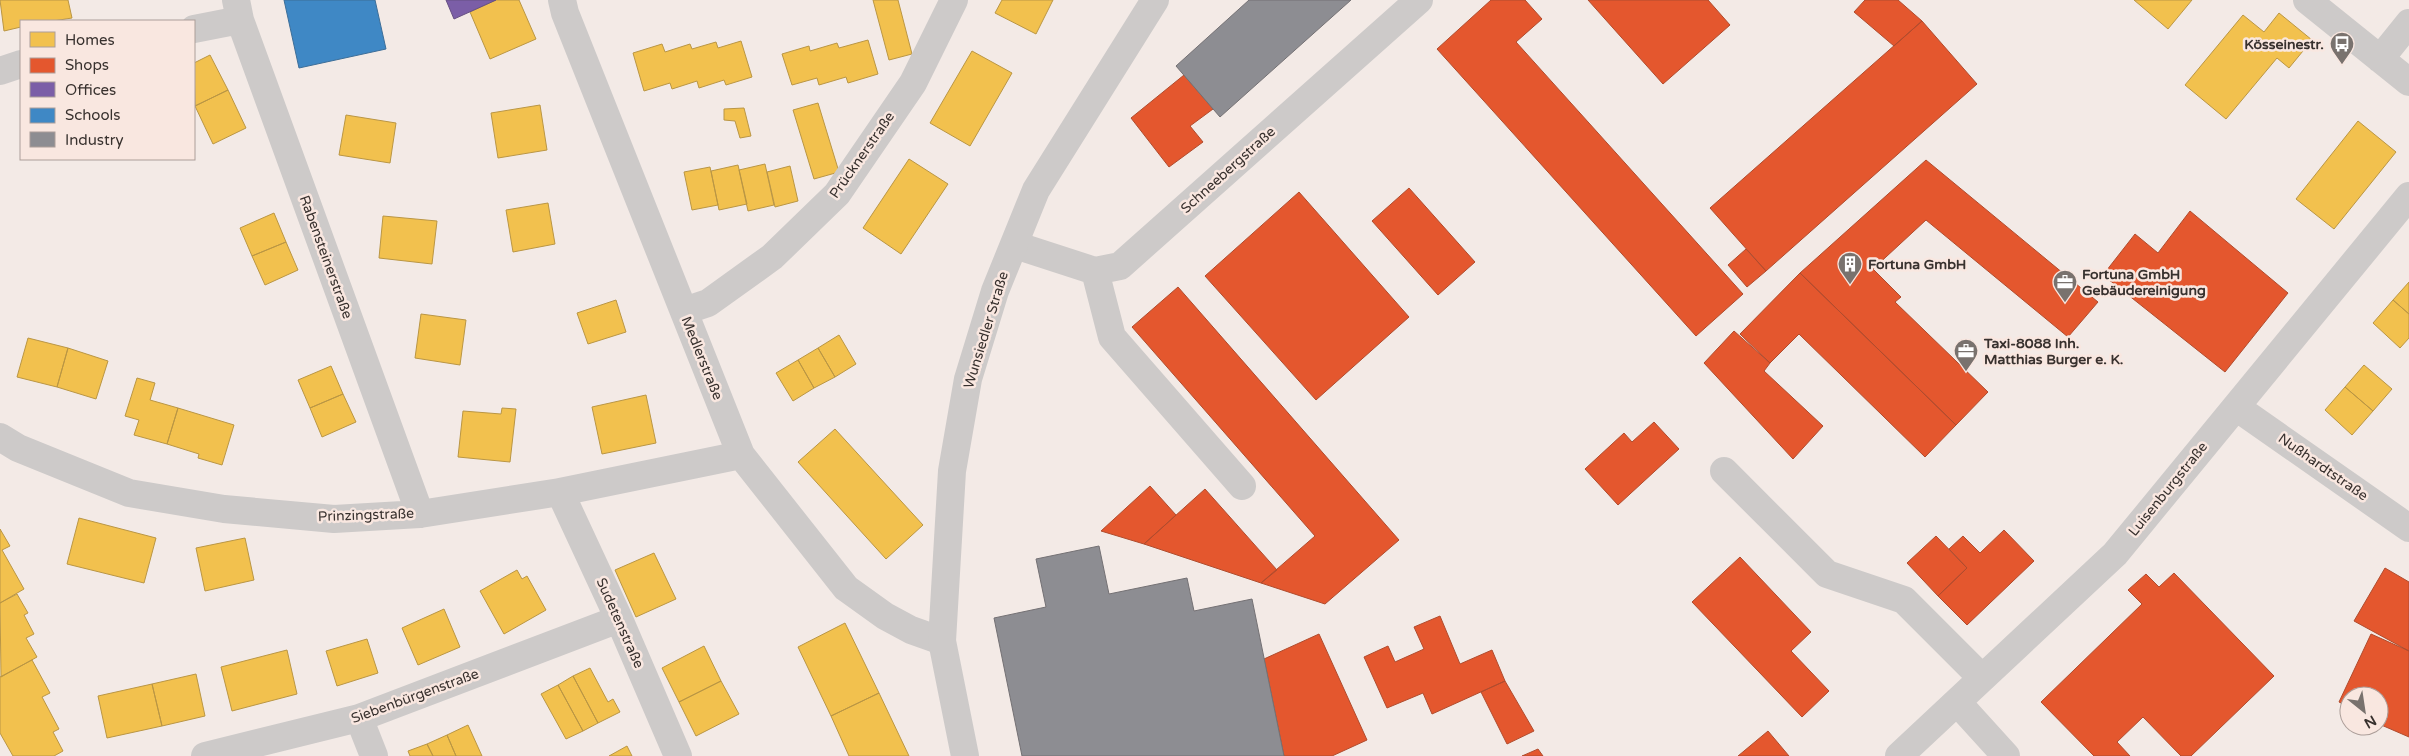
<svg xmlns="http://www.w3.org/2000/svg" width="2409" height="756" viewBox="0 0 2409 756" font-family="'Varela Round',sans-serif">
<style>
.homes{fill:#f2c14e;stroke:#ba9644}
.shops{fill:#e4572e;stroke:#b04c2e}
.offices{fill:#7b5ea7;stroke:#675083}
.schools{fill:#3f88c5;stroke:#3d6e98}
.industry{fill:#8d8d92;stroke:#747174}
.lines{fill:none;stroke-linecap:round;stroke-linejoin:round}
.minor{stroke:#cdcac9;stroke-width:28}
.major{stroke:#cdcac9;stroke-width:28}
.labels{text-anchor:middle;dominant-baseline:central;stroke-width:5;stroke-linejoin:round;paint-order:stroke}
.poi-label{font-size:14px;font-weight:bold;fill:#38312e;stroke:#f9e7e0;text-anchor:start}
.street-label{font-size:14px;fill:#38312e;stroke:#f9e7e0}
</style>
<rect width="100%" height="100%" fill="#f3eae6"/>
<!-- homes -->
<path class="homes" d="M0,0H68L72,18L53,21H21V27L4,31Z
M496,0H519L536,39L490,59L470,12Z
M873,0H898L912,54L889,60Z
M1002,0H1053L1036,34L995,13Z
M2134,0H2192L2168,29Z
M2279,13L2312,40L2289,68L2277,58L2226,119L2185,85L2243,15L2264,32Z
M868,40L878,74L848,83L846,77L819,85L817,78L792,85L782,54L809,46L810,51L837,43L839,48Z
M741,41L752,77L726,85L724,80L699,88L697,81L672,89L670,83L644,91L633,53L662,44L665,52L690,44L692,49L716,42L718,48Z
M972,51L1012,73L970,146L930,123Z
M210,55L228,90L195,106L194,63Z
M228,90L246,128L213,144L195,106Z
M818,103L839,172L814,179L793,110Z
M540,105L547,150L498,158L491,113Z
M744,108L751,136L740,138L735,121L724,120V109Z
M346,115L396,123L390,163L339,155Z
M2358,121L2396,152L2334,229L2296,199Z
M909,159L948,184L901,254L863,228Z
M765,164L774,205L748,211L739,170Z
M738,165L747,204L719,210L711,171Z
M790,166L798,201L775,207L767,172Z
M710,167L718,205L692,210L684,172Z
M548,203L555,244L513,252L506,210Z
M274,213L286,242L252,256L240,228Z
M383,216L437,221L432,264L379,258Z
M286,242L298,270L265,285L252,256Z
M2409,282V314L2393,300Z
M616,300L626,332L588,344L577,313Z
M2393,300L2409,314V338L2400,348L2373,323Z
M421,314L466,320L460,365L415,358Z
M839,335L856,364L835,377L818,348Z
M28,338L68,348L57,387L17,377Z
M68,348L108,361L96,399L57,387Z
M818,348L835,377L814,388L798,360Z
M798,360L814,388L793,401L776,373Z
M2364,365L2392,389L2373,411L2345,387Z
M331,366L343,394L310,408L298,380Z
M137,378L155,383L150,400L178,408L167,444L134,435L139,420L125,416Z
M2345,387L2373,411L2352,435L2325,410Z
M343,394L356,422L322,437L310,408Z
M646,395L656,443L602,454L592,407Z
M178,408L234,425L222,465L198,458L199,454L167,444Z
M502,408L516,409L510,462L458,457L463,411L501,414Z
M835,429L923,525L886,559L798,462Z
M79,518L156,538L144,583L67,564Z
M0,529L10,546L2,550L24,589L0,603Z
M245,538L254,580L205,591L196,548Z
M654,553L676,599L636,617L615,570Z
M517,570L522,579L527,576L546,610L504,634L480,591Z
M17,594L28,613L24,615L34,634L26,638L37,657L1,677L0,603Z
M444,609L460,647L418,665L402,628Z
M845,623L879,693L831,716L798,647Z
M367,639L378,673L337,686L326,651Z
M704,646L721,681L679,702L662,668Z
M287,650L297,694L232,711L221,667Z
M32,660L50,693L42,697L59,729L53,732L63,751L54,756H13L0,733V677Z
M590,668L608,702L613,699L620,712L598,723L573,676Z
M196,674L205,716L162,726L152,684Z
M573,676L598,723L583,731L558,685Z
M721,681L739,714L696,736L679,702Z
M152,684L162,726L107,738L98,696Z
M558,685L583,731L566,739L541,694Z
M879,693L909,756H849L831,716Z
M468,725L482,756H456L447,735Z
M447,735L456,756H433L427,744Z
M427,744L433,756H410L408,751Z
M627,746L632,756H609Z"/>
<!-- shops -->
<path class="shops" d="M1491,0H1525L1542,19L1516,42L1743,294L1696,336L1437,49Z
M1588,0H1708L1730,25L1663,84Z
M1865,0H1898L1922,21L1894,46L1854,12Z
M1922,21L1977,84L1766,271L1710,208Z
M1184,75L1213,109L1190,126L1203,142L1169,167L1131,118Z
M1926,160L2098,302L2068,337L1926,220L1873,269L1901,297L1895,302L1988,392L1956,425L1800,273Z
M1409,188L1475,262L1438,295L1372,221Z
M1299,192L1409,317L1316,400L1205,276Z
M2190,211L2288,293L2225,372L2103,275L2135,234L2158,253Z
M1746,249L1766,271L1747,287L1728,265Z
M1800,273L1956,425L1925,457L1799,334L1770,363L1740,334Z
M1178,287L1399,540L1325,604L1261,583L1315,536L1132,327Z
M1734,331L1770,363L1764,371L1823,426L1793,459L1704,363Z
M1654,422L1679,449L1618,505L1585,469L1624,433L1632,442Z
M1150,486L1176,515L1144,544L1101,531Z
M1205,489L1277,570L1261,583L1144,544Z
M2004,530L2034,561L1967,625L1938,596L1967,568L1949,549L1963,536L1980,553Z
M1936,536L1967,568L1938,596L1907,563Z
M1740,557L1811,632L1791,651L1829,691L1802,717L1692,602Z
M2385,568L2409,582V651L2354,621Z
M2174,573L2274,676L2191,756H2181L2143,717L2117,742L2130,756H2094L2041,702L2142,604L2128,590L2146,574L2159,587Z
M1440,616L1460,664L1492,650L1505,681L1432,714L1423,693L1387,708L1364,657L1388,646L1395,662L1424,649L1414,627Z
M1319,634L1367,740L1332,756H1284L1264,659Z
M2371,634L2409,651V737L2379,724V696H2349V707L2339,702Z
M1505,681L1534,731L1507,744L1481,692Z
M1768,731L1789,756H1738Z
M1538,749L1543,756H1522Z"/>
<!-- offices -->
<path class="offices" d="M446,0H496L454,19Z"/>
<!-- schools -->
<path class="schools" d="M284,0H375L386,49L299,68Z"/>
<!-- industry -->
<path class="industry" d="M1249,0H1351L1220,117L1176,66Z
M1099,546L1109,594L1187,578L1194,611L1252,599L1284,756H1022L994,618L1046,607L1036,559Z"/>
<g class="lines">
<!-- minor -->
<path class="minor" d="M236,0L240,20L420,514
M562,0L565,13L741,455L846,588L885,616L911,630L942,641
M2307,0L2409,82
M194,29L240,20
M2380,59L2409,23
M0,71L21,64
M1015,245L1095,271L1120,266L1419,0
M1095,271L1112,337L1242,486
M684,311L708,303L772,257L837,194L913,83L954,0
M2236,407L2409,528
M0,437L18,448L129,493L224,509L334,519L420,514L560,492L741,455
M1724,471L1827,574L1904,600L1982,678
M560,492L619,619L678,756
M1957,702L2006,756
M359,718L374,756
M205,756L359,718L619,619
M1899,756L2115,554L2409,196"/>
<!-- major -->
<path class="major" d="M965,756L942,641L952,471L968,379L995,291L1036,190L1155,0"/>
</g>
<!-- icons -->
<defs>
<symbol id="bus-pin" viewBox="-11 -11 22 30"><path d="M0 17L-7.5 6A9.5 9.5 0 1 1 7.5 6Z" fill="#79726e" stroke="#f9e7e0"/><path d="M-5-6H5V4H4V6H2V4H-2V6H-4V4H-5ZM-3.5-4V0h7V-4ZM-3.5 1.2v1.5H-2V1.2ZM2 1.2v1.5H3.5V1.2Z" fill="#fff"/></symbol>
<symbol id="building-pin" viewBox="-11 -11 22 30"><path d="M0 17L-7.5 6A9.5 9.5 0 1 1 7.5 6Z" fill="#79726e" stroke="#f9e7e0"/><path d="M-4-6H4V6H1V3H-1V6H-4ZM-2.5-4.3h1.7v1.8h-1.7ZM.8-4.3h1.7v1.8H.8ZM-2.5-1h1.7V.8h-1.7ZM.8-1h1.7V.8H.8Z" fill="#fff"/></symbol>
<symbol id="office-pin" viewBox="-11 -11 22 30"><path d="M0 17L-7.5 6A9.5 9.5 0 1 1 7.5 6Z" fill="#79726e" stroke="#f9e7e0"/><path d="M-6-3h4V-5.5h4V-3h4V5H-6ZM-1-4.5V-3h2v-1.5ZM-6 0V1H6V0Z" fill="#fff"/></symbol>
</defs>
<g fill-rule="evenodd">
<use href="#bus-pin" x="2328" y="30" width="28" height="38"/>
<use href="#building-pin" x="1836" y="250" width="28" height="38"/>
<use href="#office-pin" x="2051" y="268" width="28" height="38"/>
<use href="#office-pin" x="1952" y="337" width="28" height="38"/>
</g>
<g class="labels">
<!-- poi labels -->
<g class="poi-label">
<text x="2324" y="44" text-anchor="end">Kösseinestr.</text>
<text x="1868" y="264">Fortuna GmbH</text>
<text x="2082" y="274">Fortuna GmbH<tspan x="2082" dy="16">Gebäudereinigung</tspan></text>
<text x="1984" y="343">Taxi-8088 Inh.<tspan x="1984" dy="16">Matthias Burger e. K.</tspan></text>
</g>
<!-- street labels -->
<g class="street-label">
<text transform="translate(862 155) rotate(-55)">Prücknerstraße</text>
<text transform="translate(1228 170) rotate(-42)">Schneebergstraße</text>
<text transform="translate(326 257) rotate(70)">Rabensteinerstraße</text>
<text transform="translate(986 330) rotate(-73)">Wunsiedler Straße</text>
<text transform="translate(702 358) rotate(68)">Medlerstraße</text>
<text transform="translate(2323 467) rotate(35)">Nußhardtstraße</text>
<text transform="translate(2168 489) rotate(-51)">Luisenburgstraße</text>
<text transform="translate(366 515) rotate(-2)">Prinzingstraße</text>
<text transform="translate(620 623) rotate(66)">Sudetenstraße</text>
<text transform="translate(415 696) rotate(-20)">Siebenbürgenstraße</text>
</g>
</g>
<!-- legend -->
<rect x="20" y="20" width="175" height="140" fill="#f9e7e0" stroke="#ac9e99"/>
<rect x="30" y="32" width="25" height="15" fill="#f2c14e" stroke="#ac9e99"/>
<text x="65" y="45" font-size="15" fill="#38312e">Homes</text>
<rect x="30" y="58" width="25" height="15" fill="#e4572e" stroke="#ac9e99"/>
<text x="65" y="70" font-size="15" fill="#38312e">Shops</text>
<rect x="30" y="82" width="25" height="15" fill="#7b5ea7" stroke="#ac9e99"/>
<text x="65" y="95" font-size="15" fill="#38312e">Offices</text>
<rect x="30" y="108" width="25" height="15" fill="#3f88c5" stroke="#ac9e99"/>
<text x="65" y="120" font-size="15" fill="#38312e">Schools</text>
<rect x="30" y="132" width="25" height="15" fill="#8d8d92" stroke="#ac9e99"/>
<text x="65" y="145" font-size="15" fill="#38312e">Industry</text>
<!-- north arrow -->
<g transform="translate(2364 711) rotate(150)"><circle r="24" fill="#f9e7e0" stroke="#ac9e99"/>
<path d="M0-4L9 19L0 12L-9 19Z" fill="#79726e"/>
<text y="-8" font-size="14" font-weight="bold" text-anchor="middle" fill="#38312e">N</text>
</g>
</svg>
